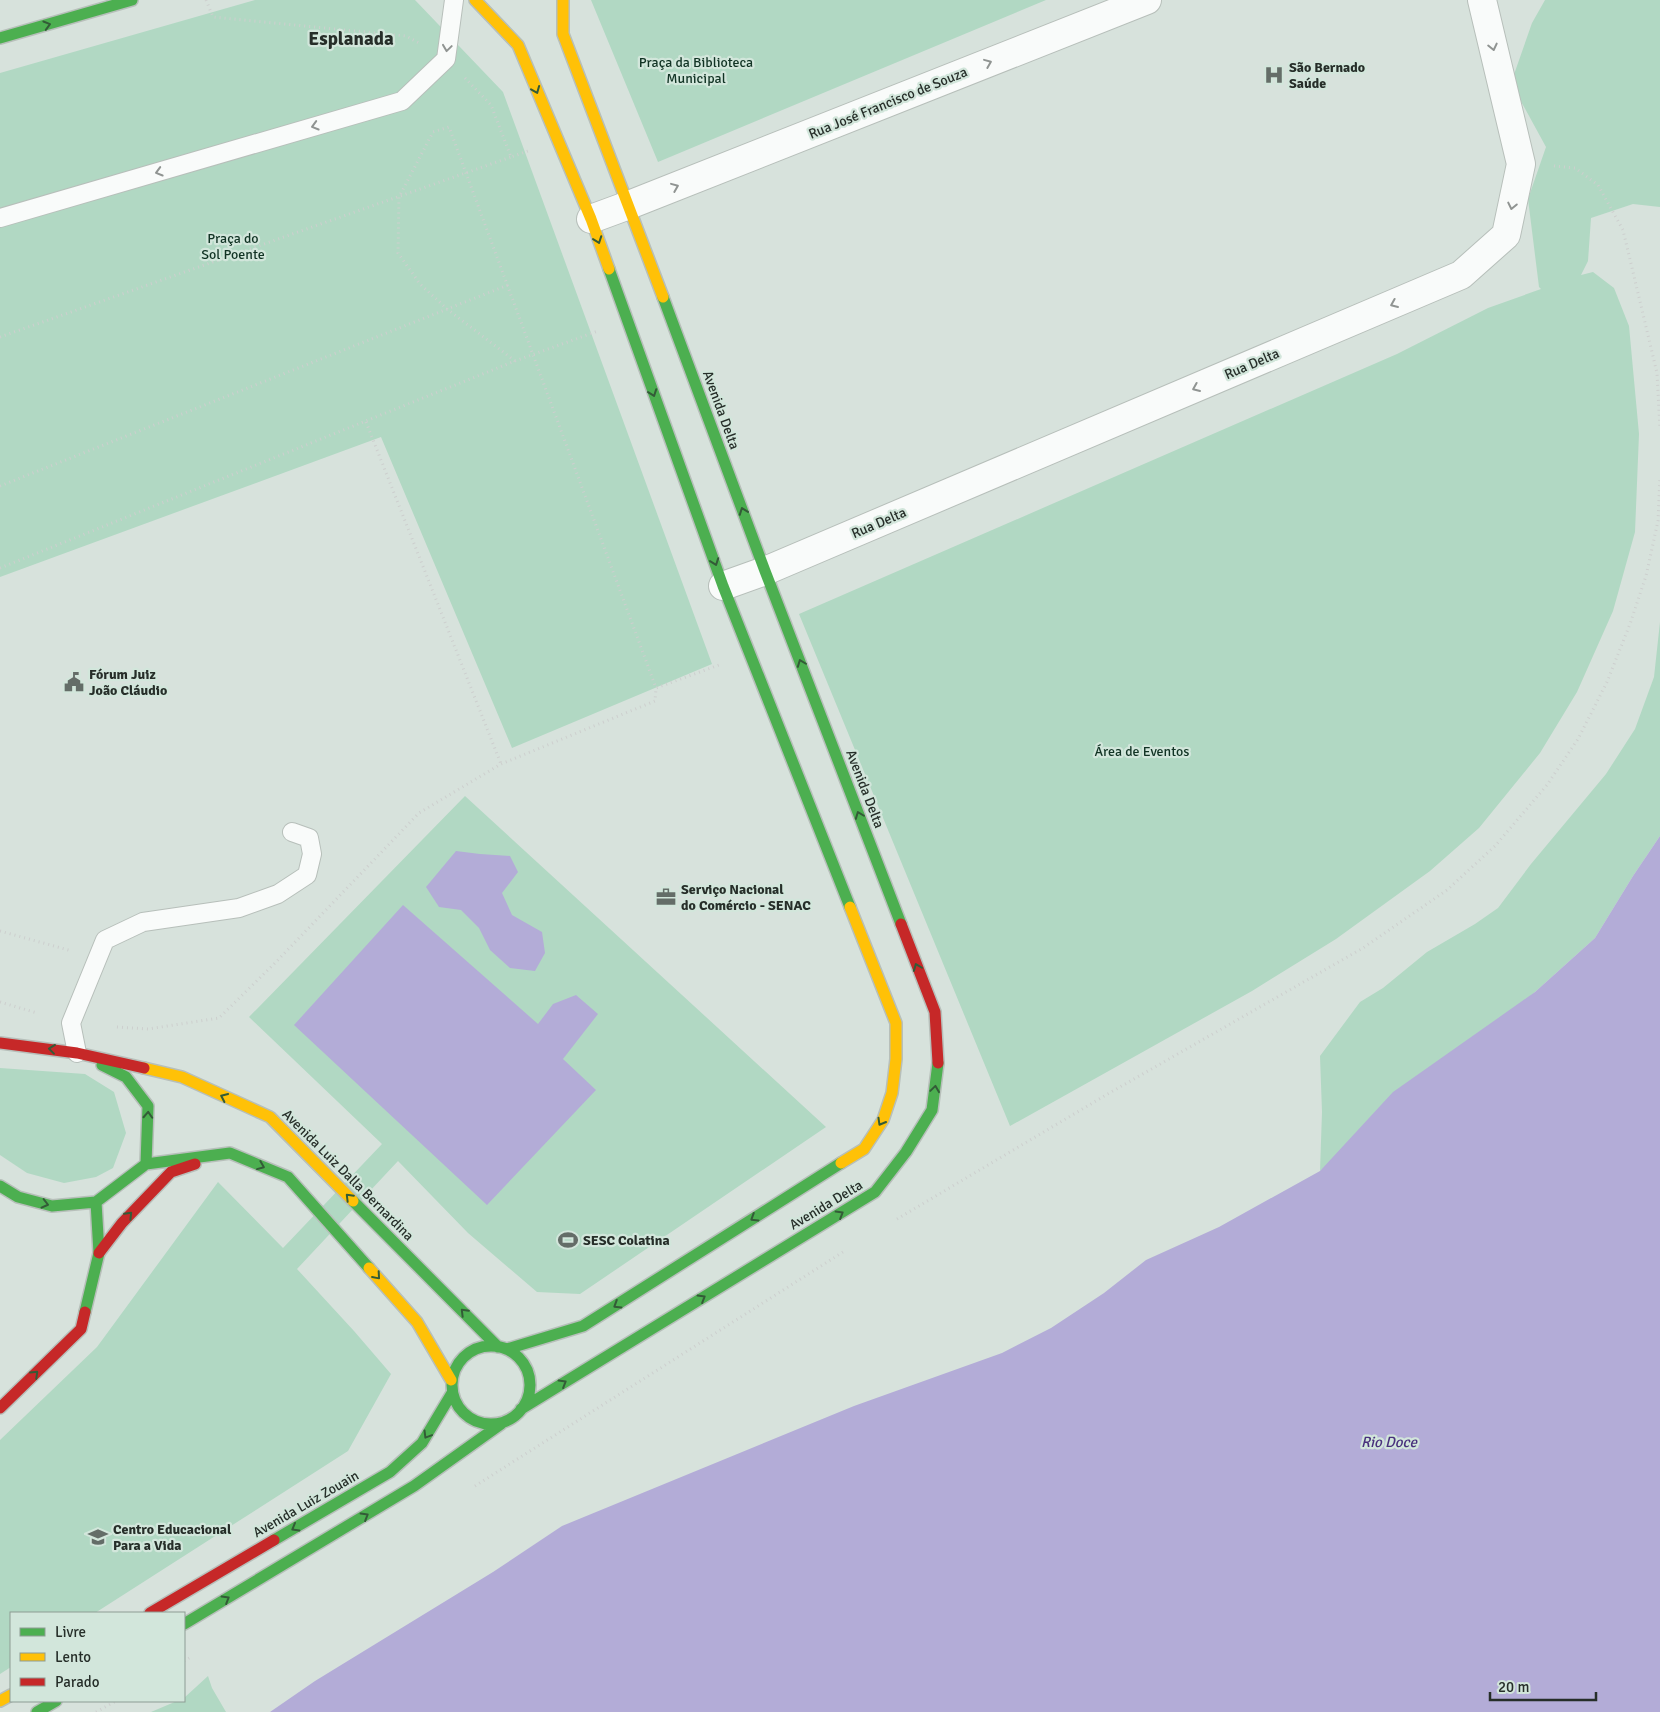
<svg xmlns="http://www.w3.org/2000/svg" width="1660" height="1712" viewBox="0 0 1660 1712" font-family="Signika,sans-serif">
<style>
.green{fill:#b1d8c3}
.water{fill:#b3acd7}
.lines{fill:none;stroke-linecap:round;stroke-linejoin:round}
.lane-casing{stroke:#b7bfba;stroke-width:20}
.street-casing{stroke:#b7bfba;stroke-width:30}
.fast-casing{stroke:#b7bfba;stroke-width:14}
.slow-casing{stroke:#b7bfba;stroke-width:14}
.jam-casing{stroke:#b7bfba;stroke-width:14}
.path{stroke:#cdcfce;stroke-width:3;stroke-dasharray:1 4;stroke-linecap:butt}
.lane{stroke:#f9fbfa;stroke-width:18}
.street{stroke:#f9fbfa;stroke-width:28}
.fast{stroke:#4caf50;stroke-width:11}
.slow{stroke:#ffc107;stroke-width:11}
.jam{stroke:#c62828;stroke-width:11}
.oneway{stroke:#335b37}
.oneway2{stroke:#909492}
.labels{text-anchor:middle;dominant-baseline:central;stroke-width:4.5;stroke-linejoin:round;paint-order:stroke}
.park-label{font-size:14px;fill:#113324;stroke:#d2e6db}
.poi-label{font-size:14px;font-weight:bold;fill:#262e29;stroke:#d2e6db;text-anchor:start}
.street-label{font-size:14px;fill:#262e29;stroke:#d2e6db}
.water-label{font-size:15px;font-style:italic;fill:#49317d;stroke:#d2e6db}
.district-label{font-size:19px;font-weight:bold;fill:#262e29;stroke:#d2e6db}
</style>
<rect width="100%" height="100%" fill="#d7e2dc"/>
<!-- green -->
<path class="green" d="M255,0H415L503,92L712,664L512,748L381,437L0,577V73Z
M591,0H1046L658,162Z
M1545,0H1660V207L1633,204L1591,218L1588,261L1581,275L1593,272L1614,288L1629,326L1639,434L1635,532L1613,611L1577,692L1540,753L1479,828L1430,871L1336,939L1252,991L1010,1126L799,614L1397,354L1488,308L1541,289L1539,287L1528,199L1546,147L1511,83L1532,23Z
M1660,622V836L1633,876L1595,938L1535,992L1320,1171L1322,1112L1320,1056L1360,1002L1383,988L1427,952L1475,924L1498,908L1531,864L1606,774L1635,729L1654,677Z
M465,796L826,1127L580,1294L537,1292L468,1233L398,1161L297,1269L354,1331L391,1374L348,1451L95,1613H11V1667L0,1674V1440L97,1347L218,1182L283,1248L382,1144L249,1017Z
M0,1068L85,1074L114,1092L126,1133L113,1168L96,1177L64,1183L27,1173L0,1155Z
M208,1676L212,1688L226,1712H151L177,1701H184V1698Z"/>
<!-- water -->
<path class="water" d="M1660,836V1712H270L315,1681L493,1572L562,1526L854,1406L1002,1353L1051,1328L1104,1293L1146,1260L1219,1227L1320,1171L1393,1092L1535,992L1595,938L1633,876Z
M456,851L480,854L510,856L518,872L502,893L512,915L542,932L545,953L535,971L510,968L490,950L479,928L461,910L439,907L426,887Z
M403,905L538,1024L553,1004L576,995L598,1014L563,1059L596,1090L487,1205L294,1025Z"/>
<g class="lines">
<defs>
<path id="lane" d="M0,218L402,101L446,59L454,0
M77,1053L71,1023L105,940L143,922L239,908L278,894L307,875L312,854L309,838L292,832"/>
<path id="street" d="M591,219L629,205L1147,0
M723,586L765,571L1461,275L1506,235L1521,164L1482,0"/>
<path id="fast" d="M0,38L132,0
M609,269L723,586L850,907
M663,297L765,571L901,924
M102,1065L126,1077L148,1106L146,1164
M0,1186L18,1197L52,1206L96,1202L146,1164L230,1153L288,1177L369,1268
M353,1201L498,1347
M85,1312L99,1253L96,1202
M452 1385a39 39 0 1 1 78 0a39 39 0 1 1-78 0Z
M507,1349L583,1326L841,1163
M521,1409L875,1192L906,1152L932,1110L938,1063
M274,1540L390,1472L422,1443L452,1393
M184,1624L414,1486L501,1424
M37,1712L56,1701"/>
<path id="slow" d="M475,0L518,45L591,219L609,269
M563,0V34L663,297
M144,1068L182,1077L270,1117L353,1201
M841,1163L864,1149L883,1120L892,1093L896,1059V1023L850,907
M369,1268L417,1322L451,1380
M0,1701L11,1695"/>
<path id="jam" d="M901,924L935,1012L938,1063
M0,1043L77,1053L144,1068
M99,1253L122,1223L171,1172L195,1164
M0,1408L81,1329L85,1312
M150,1613L274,1540"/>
</defs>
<!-- lane casing -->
<use href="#lane" class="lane-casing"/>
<!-- street casing -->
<use href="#street" class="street-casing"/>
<!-- fast casing -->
<use href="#fast" class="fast-casing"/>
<!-- slow casing -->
<use href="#slow" class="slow-casing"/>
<!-- jam casing -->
<use href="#jam" class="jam-casing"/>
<!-- path -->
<path class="path" d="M206,0L213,17L406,36L421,44
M465,78L491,105L511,157L528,151
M1554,166L1575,168L1598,185L1623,230L1657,373L1660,429
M0,337L511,157
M515,361L447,309L420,284L398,253L399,197L433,132L449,127L656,688
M366,422L501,764
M0,486L508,285
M0,568L515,361L598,331
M0,931L72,951
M0,1002L37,1013
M117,1027L148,1029L219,1018L275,963L419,813L501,764L655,701L656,688L719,665
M897,1219L1106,1095L1363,948L1447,890L1495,846L1547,785L1578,739L1607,682L1630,624L1646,576L1658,521L1660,477
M475,1486L843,1252
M184,1661L191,1657
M96,1712L116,1701"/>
<!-- lane -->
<use href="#lane" class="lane"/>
<!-- street -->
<use href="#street" class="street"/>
<!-- fast -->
<use href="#fast" class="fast"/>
<!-- slow -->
<use href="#slow" class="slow"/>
<!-- jam -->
<use href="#jam" class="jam"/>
</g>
<!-- one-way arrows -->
<defs><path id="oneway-chevron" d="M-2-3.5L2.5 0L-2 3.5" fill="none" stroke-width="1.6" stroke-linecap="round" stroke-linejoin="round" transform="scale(1.25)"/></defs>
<g class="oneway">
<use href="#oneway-chevron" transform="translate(47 25) rotate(-16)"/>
<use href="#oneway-chevron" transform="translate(536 90) rotate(68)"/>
<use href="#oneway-chevron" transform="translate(598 240) rotate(70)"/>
<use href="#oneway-chevron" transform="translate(653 393) rotate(70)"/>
<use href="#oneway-chevron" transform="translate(743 511) rotate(-110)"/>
<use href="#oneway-chevron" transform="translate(715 562) rotate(70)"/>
<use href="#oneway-chevron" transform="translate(801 663) rotate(-111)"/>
<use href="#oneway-chevron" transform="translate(859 815) rotate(-111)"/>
<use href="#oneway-chevron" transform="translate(917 967) rotate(-111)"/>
<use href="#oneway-chevron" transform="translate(52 1049) rotate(-173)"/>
<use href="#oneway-chevron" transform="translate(935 1089) rotate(-82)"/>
<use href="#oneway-chevron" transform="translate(224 1097) rotate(-155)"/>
<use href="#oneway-chevron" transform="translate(148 1115) rotate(-87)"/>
<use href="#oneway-chevron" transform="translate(881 1122) rotate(120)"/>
<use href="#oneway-chevron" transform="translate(261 1166) rotate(22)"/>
<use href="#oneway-chevron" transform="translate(349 1197) rotate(-135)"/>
<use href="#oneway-chevron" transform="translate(45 1204) rotate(14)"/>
<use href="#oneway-chevron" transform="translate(840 1214) rotate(-31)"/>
<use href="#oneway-chevron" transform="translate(129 1215) rotate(-46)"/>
<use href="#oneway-chevron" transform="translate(754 1218) rotate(148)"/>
<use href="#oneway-chevron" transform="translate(377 1276) rotate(49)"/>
<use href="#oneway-chevron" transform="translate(702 1298) rotate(-31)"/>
<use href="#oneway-chevron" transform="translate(617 1305) rotate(148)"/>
<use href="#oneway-chevron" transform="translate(464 1312) rotate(-135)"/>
<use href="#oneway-chevron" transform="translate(35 1374) rotate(-44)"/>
<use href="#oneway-chevron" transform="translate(563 1383) rotate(-31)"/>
<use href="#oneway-chevron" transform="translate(427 1435) rotate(121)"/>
<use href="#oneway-chevron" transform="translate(365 1516) rotate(-31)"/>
<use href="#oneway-chevron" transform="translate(295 1528) rotate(150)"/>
<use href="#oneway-chevron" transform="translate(226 1599) rotate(-31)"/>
</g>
<g class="oneway2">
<use href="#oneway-chevron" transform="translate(1493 47) rotate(77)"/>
<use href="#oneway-chevron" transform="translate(447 48) rotate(98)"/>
<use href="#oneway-chevron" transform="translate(988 63) rotate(-22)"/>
<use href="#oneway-chevron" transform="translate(315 126) rotate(164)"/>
<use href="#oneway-chevron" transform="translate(159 172) rotate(164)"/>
<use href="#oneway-chevron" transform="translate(675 187) rotate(-22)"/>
<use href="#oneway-chevron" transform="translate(1512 206) rotate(102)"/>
<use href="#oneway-chevron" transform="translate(1394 304) rotate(157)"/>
<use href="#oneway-chevron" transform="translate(1196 388) rotate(157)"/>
</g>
<!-- icons -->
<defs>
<symbol id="hospital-bare" viewBox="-9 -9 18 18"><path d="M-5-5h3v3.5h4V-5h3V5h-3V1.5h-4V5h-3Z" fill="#646d68" stroke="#d2e6db" stroke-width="2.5" paint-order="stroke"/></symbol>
<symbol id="civic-bare" viewBox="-9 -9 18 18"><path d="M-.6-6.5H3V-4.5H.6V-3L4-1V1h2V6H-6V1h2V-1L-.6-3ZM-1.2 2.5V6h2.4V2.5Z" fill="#646d68" stroke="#d2e6db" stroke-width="2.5" paint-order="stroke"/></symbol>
<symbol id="office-bare" viewBox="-9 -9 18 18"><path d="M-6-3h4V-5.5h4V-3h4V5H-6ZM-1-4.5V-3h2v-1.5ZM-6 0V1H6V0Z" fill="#646d68" stroke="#d2e6db" stroke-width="2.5" paint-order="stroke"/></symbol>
<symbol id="stadium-bare" viewBox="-9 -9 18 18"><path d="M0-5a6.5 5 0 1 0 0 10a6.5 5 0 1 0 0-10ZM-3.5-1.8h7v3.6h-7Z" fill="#646d68" stroke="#d2e6db" stroke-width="2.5" paint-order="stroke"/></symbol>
<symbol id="school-bare" viewBox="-9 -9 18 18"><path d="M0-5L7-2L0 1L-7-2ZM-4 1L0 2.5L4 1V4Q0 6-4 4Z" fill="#646d68" stroke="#d2e6db" stroke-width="2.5" paint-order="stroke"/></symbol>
</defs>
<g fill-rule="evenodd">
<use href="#hospital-bare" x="1260" y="61" width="28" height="28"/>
<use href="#civic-bare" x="60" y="668" width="28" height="28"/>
<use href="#office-bare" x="652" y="883" width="28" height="28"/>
<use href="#stadium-bare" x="554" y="1226" width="28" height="28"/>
<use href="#school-bare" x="84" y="1523" width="28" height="28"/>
</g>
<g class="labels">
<!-- park labels -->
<g class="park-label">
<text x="696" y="62">Praça da Biblioteca<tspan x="696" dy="16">Municipal</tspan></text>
<text x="233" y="238">Praça do<tspan x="233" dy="16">Sol Poente</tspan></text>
<text x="1142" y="751">Área de Eventos</text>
</g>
<!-- poi labels -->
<g class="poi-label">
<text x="1289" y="67">São Bernado<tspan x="1289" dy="16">Saúde</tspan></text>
<text x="89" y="674">Fórum Juiz<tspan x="89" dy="16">João Cláudio</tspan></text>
<text x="681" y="889">Serviço Nacional<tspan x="681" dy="16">do Comércio - SENAC</tspan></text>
<text x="583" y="1240">SESC Colatina</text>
<text x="113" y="1529">Centro Educacional<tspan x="113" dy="16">Para a Vida</tspan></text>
</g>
<!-- street labels -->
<g class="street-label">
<text transform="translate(888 103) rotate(-22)">Rua José Francisco de Souza</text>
<text transform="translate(1252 364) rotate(-23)">Rua Delta</text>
<text transform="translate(721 410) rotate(70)">Avenida Delta</text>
<text transform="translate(879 523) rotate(-23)">Rua Delta</text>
<text transform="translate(865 789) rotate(69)">Avenida Delta</text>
<text transform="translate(348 1175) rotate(45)">Avenida Luiz Dalla Bernardina</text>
<text transform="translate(826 1205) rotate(-31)">Avenida Delta</text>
<text transform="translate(306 1504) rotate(-30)">Avenida Luiz Zouain</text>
</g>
<!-- water labels -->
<g class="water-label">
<text x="1389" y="1442">Rio Doce</text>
</g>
<!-- district labels -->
<g class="district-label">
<text x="351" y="39">Esplanada</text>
</g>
</g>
<!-- legend -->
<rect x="10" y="1612" width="175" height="90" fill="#d2e6db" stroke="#8d9c94"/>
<rect x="20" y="1628" width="25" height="8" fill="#4caf50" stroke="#8d9c94"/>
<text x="55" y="1637" font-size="15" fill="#262e29">Livre</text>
<rect x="20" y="1653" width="25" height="8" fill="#ffc107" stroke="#8d9c94"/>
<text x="55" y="1662" font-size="15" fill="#262e29">Lento</text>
<rect x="20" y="1678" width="25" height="8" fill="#c62828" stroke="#8d9c94"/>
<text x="55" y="1687" font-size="15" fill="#262e29">Parado</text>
<!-- scale -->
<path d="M1490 1692v8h106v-8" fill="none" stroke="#262e29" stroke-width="2.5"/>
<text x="1498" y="1692" font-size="15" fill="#262e29" stroke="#d2e6db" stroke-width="4" paint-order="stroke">20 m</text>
</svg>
